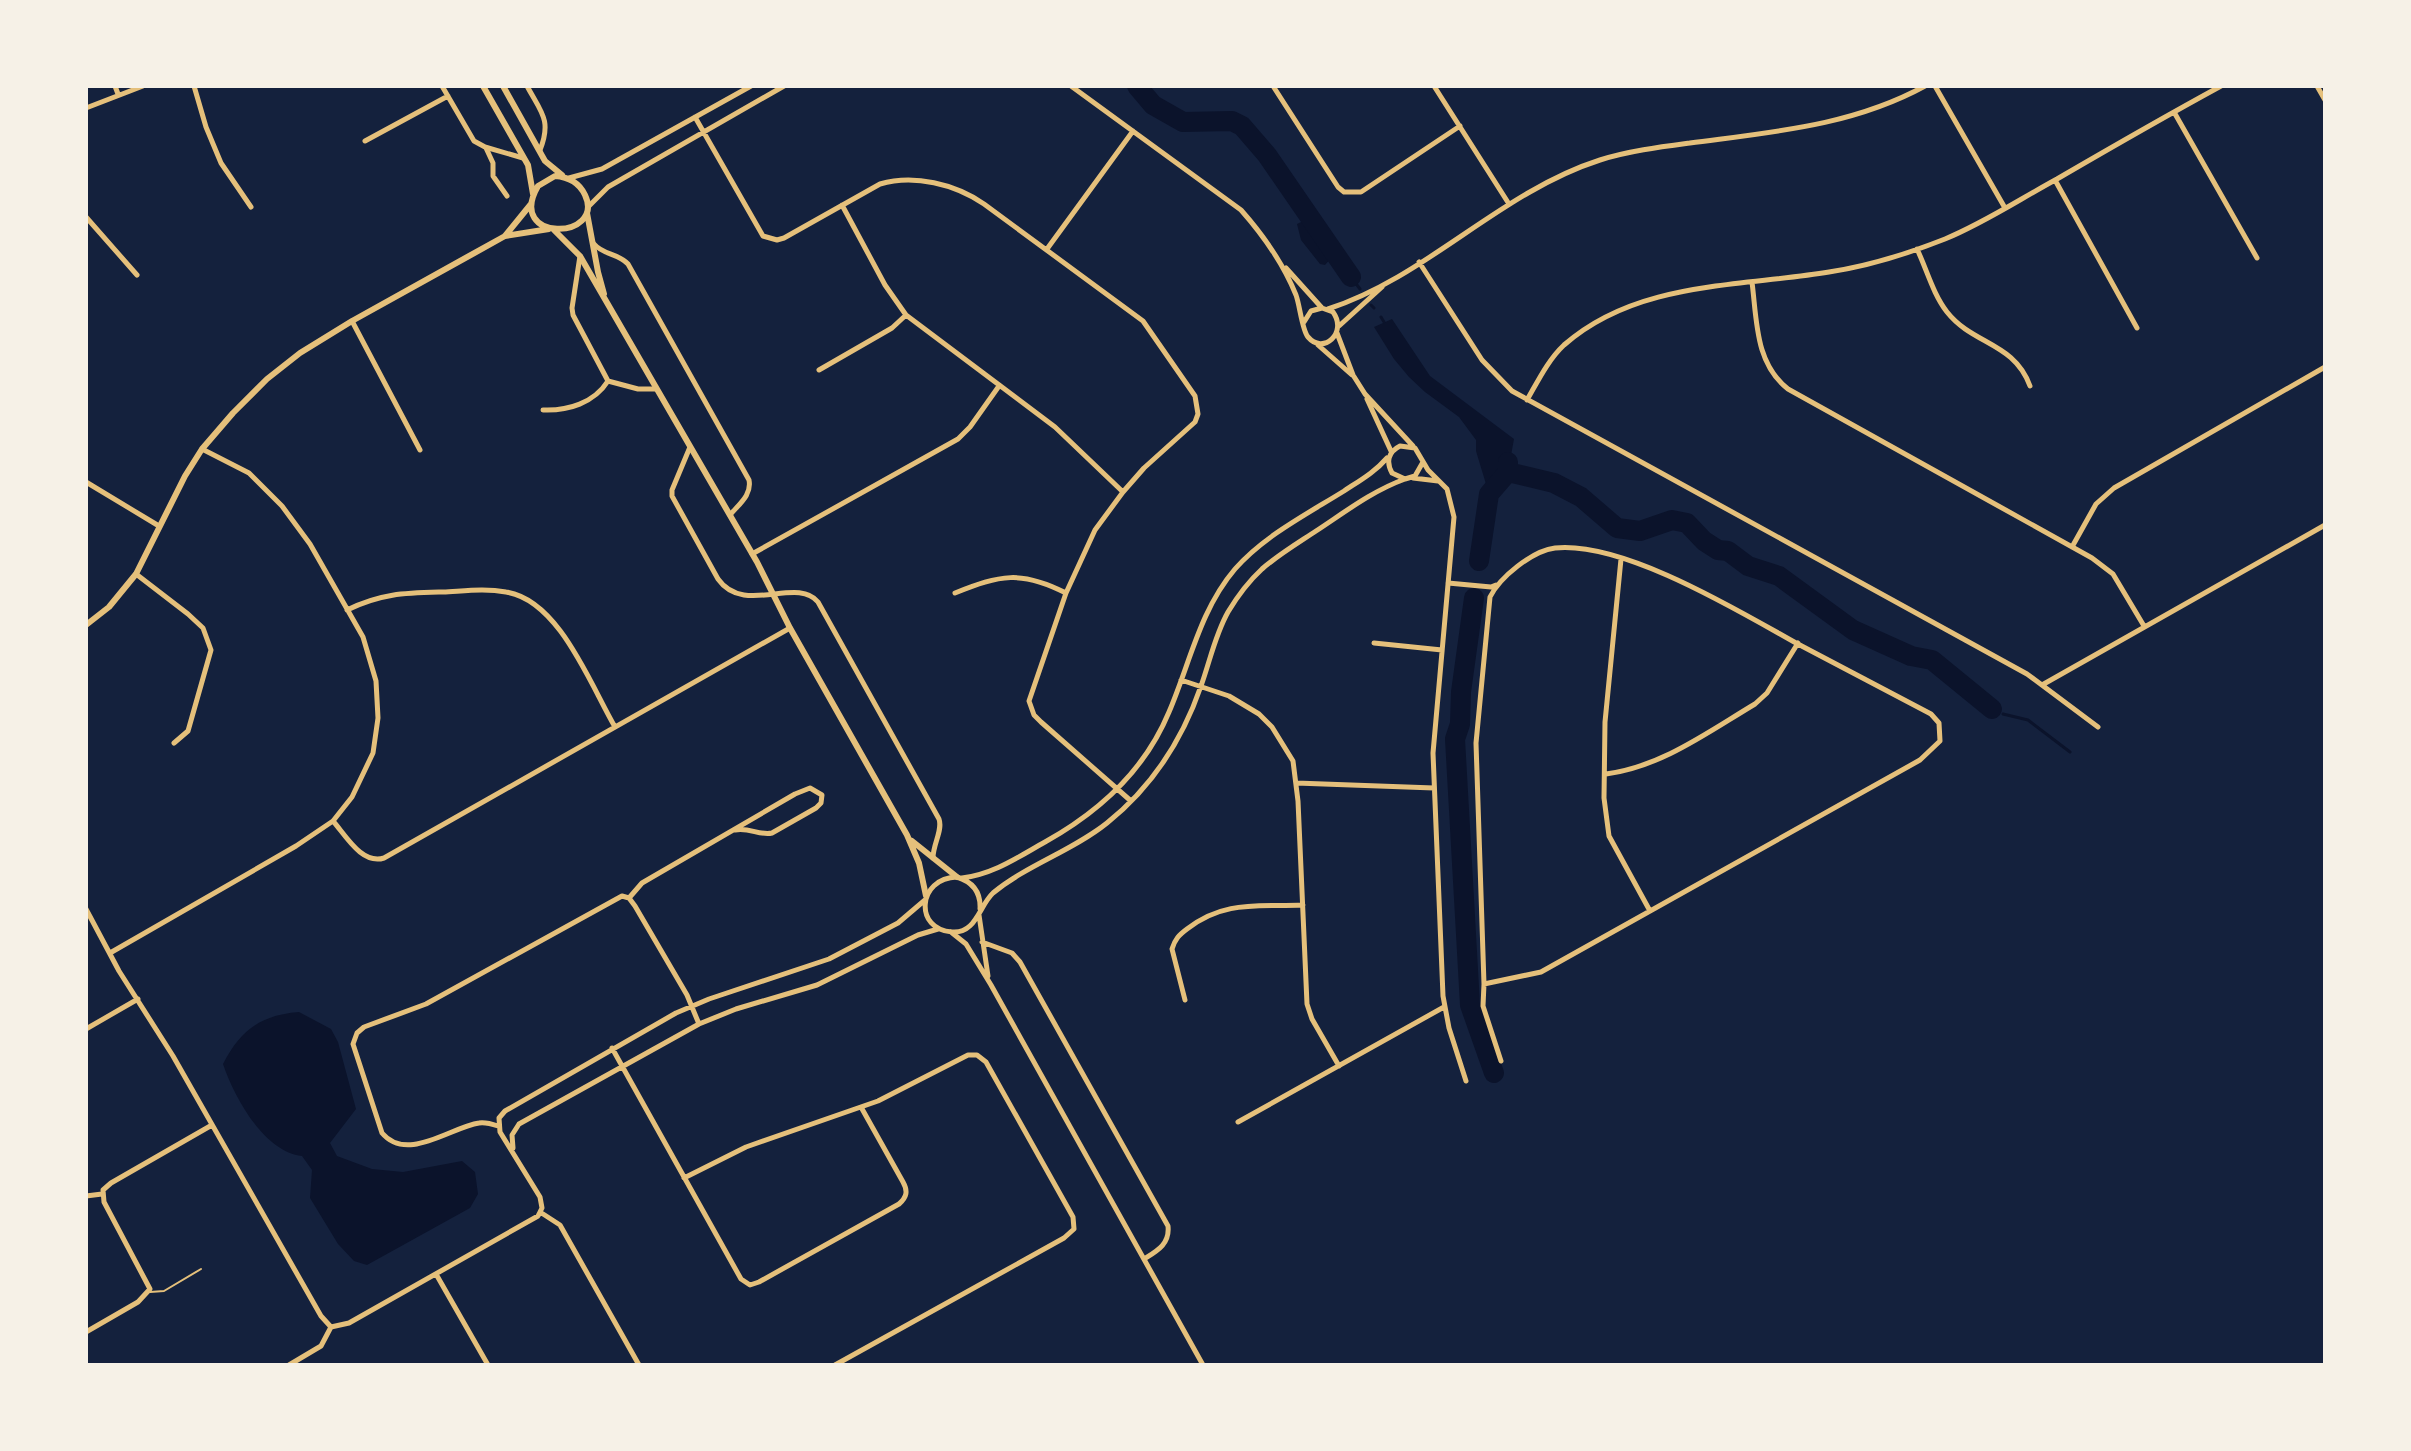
<svg xmlns="http://www.w3.org/2000/svg" width="2411" height="1451" viewBox="0 0 2411 1451" font-family="'DM Sans',sans-serif">
<style>
.water{fill:#0b132b}
.lines{fill:none;stroke-linecap:round;stroke-linejoin:round}
.stream{stroke:#0b132b;stroke-width:3}
.river{stroke:#0b132b;stroke-width:20}
.service{stroke:#e5c07b;stroke-width:2}
.minor{stroke:#e5c07b;stroke-width:5}
.tertiary{stroke:#e5c07b;stroke-width:6}
</style>
<rect width="100%" height="100%" fill="#14213d"/>
<!-- water -->
<path class="water" d="M1309,218C1321,227 1331,241 1333,256L1325,265L1320,264L1301,240L1297,224Z
M1392,319L1430,376L1514,439L1508,472L1489,494L1476,451V440L1459,417L1425,392L1409,377L1394,359L1374,327Z
M299,1012L331,1029L338,1042L356,1109L330,1143L337,1156L372,1169L403,1172L462,1161L475,1172L478,1194L470,1208L367,1265L354,1261L338,1244L310,1198L312,1170L302,1156C264,1152 234,1097 223,1064C240,1031 260,1015 299,1012Z"/>
<g class="lines">
<!-- stream -->
<path class="stream" d="M1357,285L1360,289
M1371,305L1374,308
M1381,317L1384,322
M2003,714L2028,720L2070,752"/>
<!-- river -->
<path class="river" d="M1137,86L1153,105L1183,122L1232,121L1242,126L1267,155L1351,277
M1508,462V472L1554,483L1581,497L1617,528L1640,531L1672,520L1687,523L1704,541L1718,550L1728,551L1748,566L1779,576L1853,630L1911,656L1932,660L1992,709
M1479,561L1489,494L1508,472
M1474,598L1461,692L1460,724L1455,739L1470,1005L1494,1073"/>
<!-- service -->
<path class="service" d="M150,1292L164,1291L201,1269"/>
<!-- minor -->
<path class="minor" d="M115,86L118,94
M194,86L206,127L221,163L251,207
M442,86L474,141L485,147L523,158
M527,86C541,112 552,120 540,150
M1071,86L1241,210C1264,236 1283,263 1296,295C1300,306 1302,330 1308,337C1323,355 1348,333 1333,312L1322,308L1311,311L1304,322
M1273,86L1338,187L1344,192H1361L1460,126
M1434,86L1509,204
M1935,86L2005,208
M2317,86L2325,100
M86,108L143,86
M2174,112L2257,258
M695,117L763,236L777,240L784,238L880,184C914,174 955,184 984,204L1143,321L1195,396L1198,414L1195,422L1144,468L1123,492L1095,530L1066,593L1029,701L1034,715L1041,722L1131,801
M365,141L448,96
M486,148L493,163V176L507,196
M569,178L602,169L751,86
M2055,180L2137,328
M842,205L885,285L906,315L1055,427L1123,492
M588,207L608,187L784,86
M86,217L137,275
M594,244C603,255 618,253 628,264L749,480C752,495 739,504 730,515
M1047,249L1133,131
M1917,249C1927,270 1933,294 1947,312C1973,345 2014,342 2030,386
M580,256L572,308L573,315L608,381L638,389H655
M1419,262L1482,360L1512,391L2027,674L2098,727
M1286,268L1322,308
M1752,282C1757,321 1755,363 1788,389L2092,558L2113,574L2144,626
M1328,309C1427,277 1500,192 1600,160C1629,151 1660,147 1690,143C1772,132 1852,126 1925,86
M352,321L420,450
M1339,326L1382,287
M1337,333L1353,375L1365,394L1413,446
M1318,345L1352,375
M819,370L892,328L906,315
M1367,399L1391,451
M1527,400C1538,381 1548,360 1564,345C1637,281 1738,287 1829,272C1869,266 1907,254 1945,239C1984,223 2020,199 2057,179C2112,147 2166,116 2221,86
M543,410C568,411 594,403 608,381
M690,447L672,490V496L718,579C744,616 797,576 818,602L939,819C943,830 933,844 933,858
M1423,462L1415,476L1405,479L1392,473C1386,462 1388,452 1400,446L1415,448L1428,470L1447,489L1454,517L1433,753L1443,996L1449,1028L1466,1081
M1413,478L1438,481
M86,482L159,526
M2072,547L2096,504L2114,488L2325,367
M752,554L958,439L970,427L999,386
M1621,559L1605,722L1604,798L1609,836L1650,911
M136,574L188,614L203,628L211,650L188,731L174,743
M1448,583L1491,587L1496,585
M955,593C1000,575 1021,570 1066,593
M347,610C382,593 406,593 443,592C464,591 485,588 506,592C559,600 590,684 615,727
M1374,643L1442,650
M1181,680L1229,696L1259,714L1272,727L1293,761L1298,801L1307,1004L1312,1019L1339,1066
M2042,685L2325,525
M1606,774C1661,767 1708,732 1755,704L1767,693L1798,643
M1296,783L1434,788
M333,821C346,836 362,865 384,858L790,628
M962,878C994,874 1018,857 1045,842C1099,812 1145,770 1169,712C1190,663 1200,610 1235,569C1264,536 1307,514 1344,491C1359,481 1375,472 1387,458
M629,898L642,883L795,794L810,788L822,795L821,803L816,808L772,833C760,836 749,827 735,830
M86,909L119,971L173,1056L321,1316L331,1327
M980,909C981,892 973,882 957,877C917,878 914,930 952,932C976,934 979,906 993,893C1027,865 1072,851 1107,823C1152,787 1182,741 1201,686C1210,661 1215,635 1228,612C1237,597 1249,581 1262,569C1278,555 1298,543 1316,531C1345,512 1372,491 1405,479
M979,915L988,976
M951,932L966,944L991,985L1203,1365
M982,942L1012,953L1020,962L1168,1226C1170,1244 1157,1251 1144,1259
M110,953L296,846L333,821L352,797L373,753L378,718L376,681L363,637L310,544L282,506L249,473L202,449
M1484,984L1541,972L1920,760L1940,741L1939,723L1931,714C1886,690 1841,667 1796,643C1737,610 1623,541 1555,548C1532,551 1500,577 1490,597L1476,743L1484,984L1483,1006L1501,1061
M1185,1000L1172,949C1175,939 1179,935 1187,929C1224,900 1258,907 1303,905
M86,1029L138,999
M612,1048L741,1279L750,1285L759,1282L899,1204C907,1197 908,1191 903,1182L861,1107
M1238,1122L1444,1007
M498,1126C492,1124 485,1122 479,1123C451,1127 407,1163 382,1133L353,1044L357,1033L364,1027L426,1004L622,896L629,898L635,906L687,995L699,1024
M513,1148L512,1135L519,1124L699,1024L736,1009L817,985L918,935L938,929
M684,1178L746,1147L878,1101L968,1055H977L986,1062L1073,1217L1074,1229L1064,1238L835,1365
M86,1196L102,1194
M540,1212L560,1225L639,1365
M436,1274L488,1365
M331,1327L349,1323L538,1216L542,1208L540,1197L500,1132L499,1118L505,1111L676,1013L709,999L829,959L898,923L925,900
M86,1332L138,1302L150,1289L104,1202L103,1190L111,1183L212,1125
M289,1365L321,1346L331,1327"/>
<!-- tertiary -->
<path class="tertiary" d="M483,86L528,165L533,194
M503,86L545,161L562,175
M555,176C568,177 579,182 585,195C606,240 505,243 538,186Z
M587,213L598,272L604,294
M554,230L580,256L757,562L790,628L907,835L919,863L926,896
M505,236L549,229
M86,625L109,607L136,574L185,476L202,449L233,413L267,379L300,353L352,321L505,236L531,204
M912,841L957,877"/>
</g>
<!-- border -->
<rect width="2411" height="1451" fill="none" stroke="#f6f1e7" stroke-width="176"/>
</svg>
